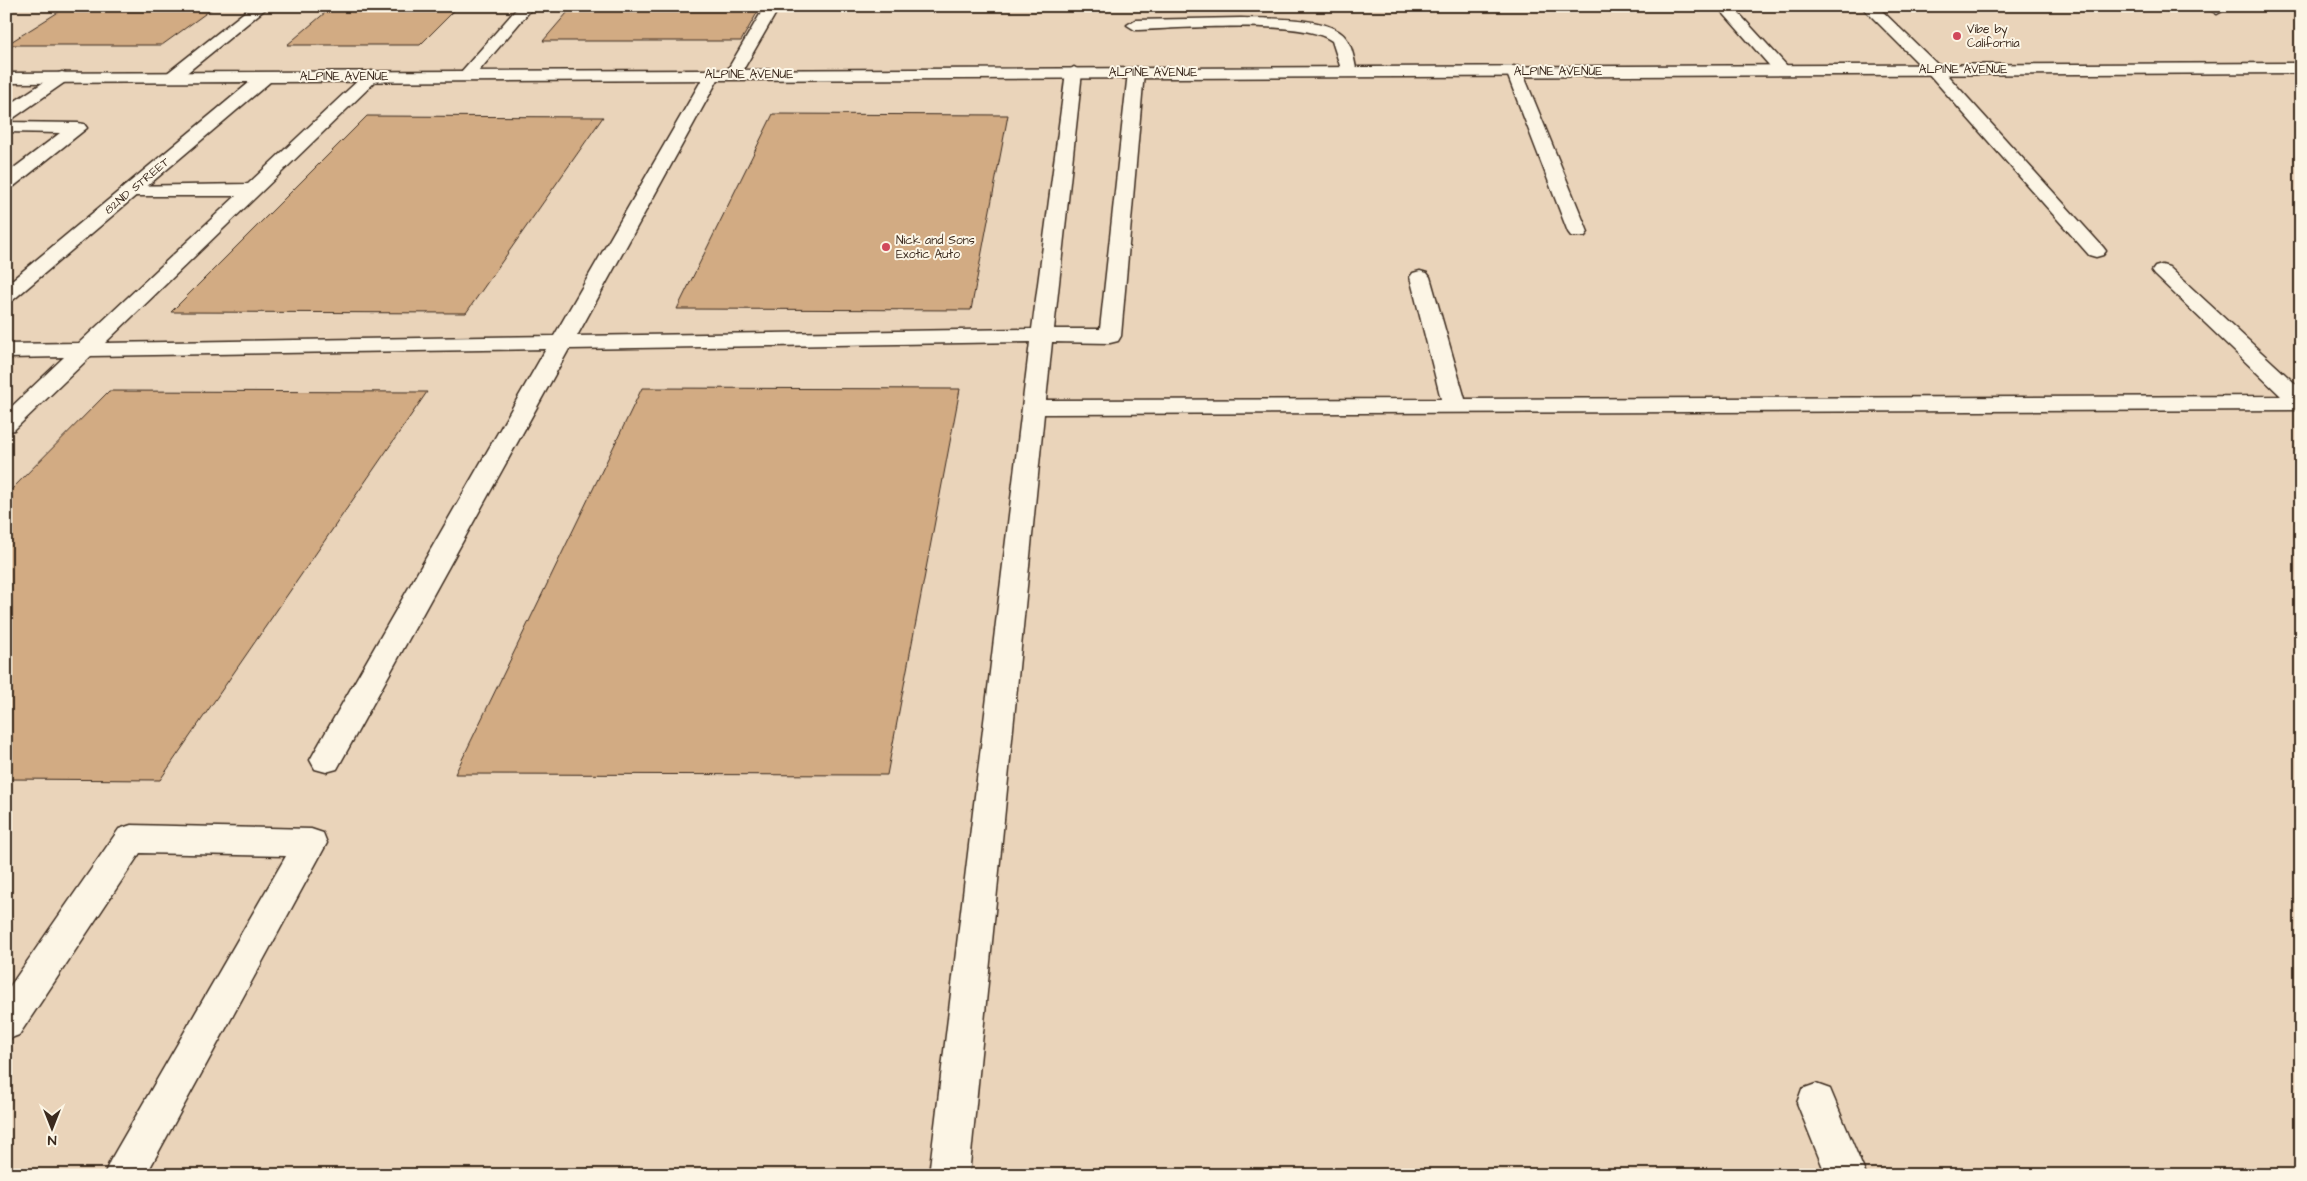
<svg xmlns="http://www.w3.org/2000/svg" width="2307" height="1181" viewBox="0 0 2307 1181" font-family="'Architects Daughter',sans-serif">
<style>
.built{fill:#ead4ba}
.building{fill:#d2ab83;stroke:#3b2a1e}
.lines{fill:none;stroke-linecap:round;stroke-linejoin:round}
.lane-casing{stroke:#3b2a1e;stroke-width:3}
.street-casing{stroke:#3b2a1e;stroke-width:3}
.lane{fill:#fcf5e5;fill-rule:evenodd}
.street{fill:#fcf5e5;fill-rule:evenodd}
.poi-dot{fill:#d1495b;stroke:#fcf5e5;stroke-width:2}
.labels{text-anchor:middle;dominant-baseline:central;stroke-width:4;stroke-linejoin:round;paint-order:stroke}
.far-poi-label{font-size:12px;fill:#3b2a1e;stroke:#fcf5e5;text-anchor:start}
.far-street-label{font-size:12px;fill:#3b2a1e;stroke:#fcf5e5}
</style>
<rect width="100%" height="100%" fill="#f4e6d1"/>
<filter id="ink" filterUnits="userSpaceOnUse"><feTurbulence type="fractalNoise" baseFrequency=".02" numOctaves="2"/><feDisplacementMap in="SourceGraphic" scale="10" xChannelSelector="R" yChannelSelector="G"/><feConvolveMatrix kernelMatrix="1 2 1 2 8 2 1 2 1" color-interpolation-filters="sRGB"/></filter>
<g filter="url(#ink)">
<!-- built -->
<path class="built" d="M6,6H2301V1175H6Z"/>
<!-- building -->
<path class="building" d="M68,6H216L162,45H6Z
M333,6H459L420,45H287Z
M573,6H761L741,41H543Z
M773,114L1008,115L971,310L677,309Z
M367,116L603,117L466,313L171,312Z
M642,388L960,389L887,775L455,774Z
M109,391L427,392L160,780L6,779V495Z"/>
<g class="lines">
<defs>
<path id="lane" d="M252,6H269L178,80H166L164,77L166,74Z
M519,6H534L472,79H460L458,76L460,73Z
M765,6H780L739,77H727L725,74Z
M1717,6H1732L1788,67L1790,70L1788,73H1776Z
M1861,6H1877L1939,66L2103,247L2106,251L2103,255L2096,257L2089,255L1927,72Z
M2204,6H2221L2224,10L2217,14Z
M1241,18C1267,19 1319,16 1341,33C1352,41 1354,60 1357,72L1355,75H1343L1332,41C1303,18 1175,29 1135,30L1127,25L1135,20Z
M1514,66L1522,71L1588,232L1585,236H1571L1568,232L1506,71Z
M1074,67L1082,72L1054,329H1100L1128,72L1136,67L1144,72L1121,336L1118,341L1110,343L1052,342L1046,400L1441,399L1410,277L1413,273L1420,271L1427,273L1430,277L1465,399L2281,396L2155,275L2152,271L2155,267L2162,265L2169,267L2301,389V410L1044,414L969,1175H929L1030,342L569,349L337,769L326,772L315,769L310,760L315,751L546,349L91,356L14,430L6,432V412L64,357L6,358V344L79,343L236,196H132L125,194L123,190L125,186L248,184L366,73L372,71L380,76L378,79L105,343L554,336L705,74L713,69L721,74L577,336L1032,329L1066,72Z
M62,72L68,74L70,77L68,80L12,119L6,120V107L56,74Z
M6,122L78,123L84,124L87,128L13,187L6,189V174L60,133L6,132Z
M131,825L311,829L323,833L327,843L146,1175H104L110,1161L286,856L140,853L19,1035L6,1040V992L119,829Z
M1816,1084L1830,1089L1866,1175H1826L1797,1103L1802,1089Z"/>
<path id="street" d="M2301,63V73L270,82L13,300L6,302V285L250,82L6,83V73Z"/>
</defs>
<!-- lane casing -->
<use href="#lane" class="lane-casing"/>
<!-- street casing -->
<use href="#street" class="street-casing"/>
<!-- lane -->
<use href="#lane" class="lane"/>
<!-- street -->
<use href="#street" class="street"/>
</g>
</g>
<!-- markers -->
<g class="poi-dot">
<circle cx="1957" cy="36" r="5"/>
<circle cx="886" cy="247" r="5"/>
</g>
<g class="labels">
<!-- far-poi labels -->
<g class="far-poi-label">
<text x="1967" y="29">Vibe by<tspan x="1967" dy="14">California</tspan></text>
<text x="896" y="240">Nick and Sons<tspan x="896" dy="14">Exotic Auto</tspan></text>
</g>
<!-- far-street labels -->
<g class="far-street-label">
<text x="1963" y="69">ALPINE AVENUE</text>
<text x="1558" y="71">ALPINE AVENUE</text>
<text x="1153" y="72">ALPINE AVENUE</text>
<text x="749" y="74">ALPINE AVENUE</text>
<text x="344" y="76">ALPINE AVENUE</text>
<text transform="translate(137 186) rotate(-40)">82ND STREET</text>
</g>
</g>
<!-- margin -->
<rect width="2307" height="1181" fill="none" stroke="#fcf5e5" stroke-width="25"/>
<rect x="12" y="12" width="2282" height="1156" fill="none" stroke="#3b2a1e" stroke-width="2" filter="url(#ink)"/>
<!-- north arrow -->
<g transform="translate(52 1128) rotate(180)" stroke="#fcf5e5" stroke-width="4" paint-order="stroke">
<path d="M0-4L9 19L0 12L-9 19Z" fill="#3b2a1e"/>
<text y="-8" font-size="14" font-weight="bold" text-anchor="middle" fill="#3b2a1e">N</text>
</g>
</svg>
